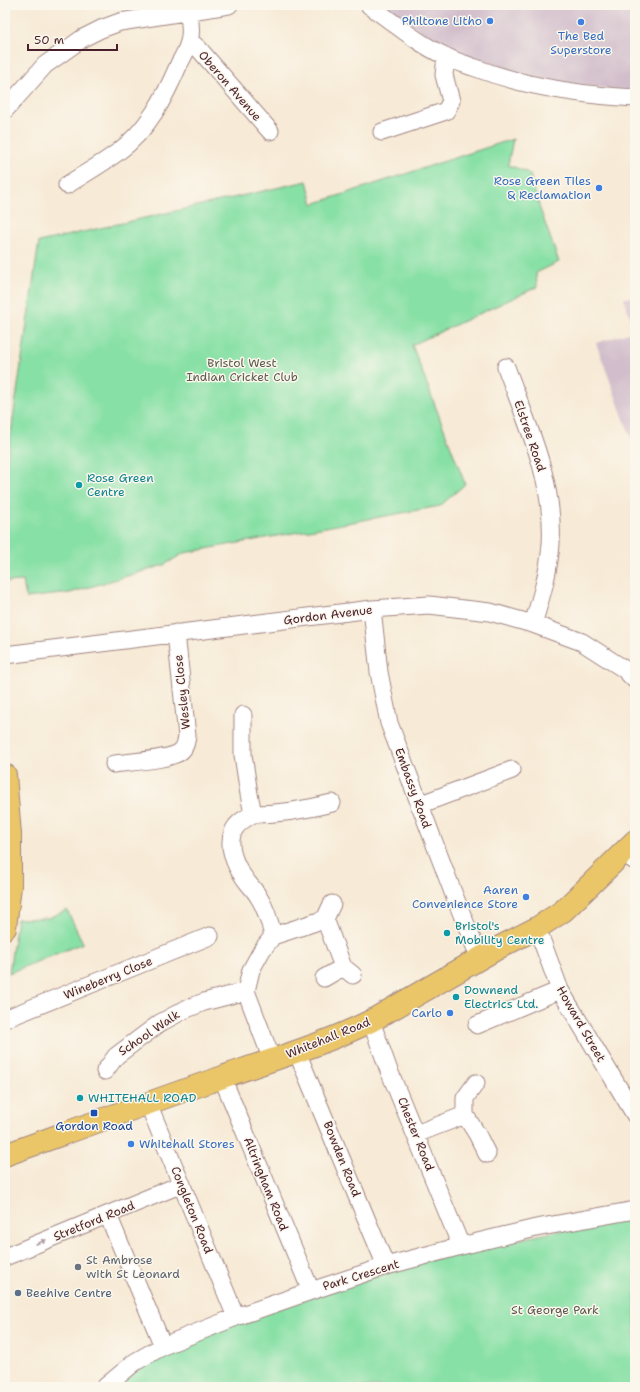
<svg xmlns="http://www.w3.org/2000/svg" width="640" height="1392" viewBox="0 0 640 1392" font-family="'Shantell Sans',sans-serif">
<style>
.industrial{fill:#d1bdcb}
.green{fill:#87e0a5;stroke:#688068}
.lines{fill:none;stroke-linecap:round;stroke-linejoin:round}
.minor-casing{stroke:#a08480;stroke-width:19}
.major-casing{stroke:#a08480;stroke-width:24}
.minor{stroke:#fff;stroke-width:17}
.major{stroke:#eac669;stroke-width:22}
.oneway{fill:#ae9aa0}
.shop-dot{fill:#3f7fe0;stroke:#fbf7ec;stroke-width:1.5}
.culture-dot{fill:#0f9aa8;stroke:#fbf7ec;stroke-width:1.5}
.transit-dot{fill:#1a4fb4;stroke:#fbf7ec;stroke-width:1.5}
.worship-dot{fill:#6b7280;stroke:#fbf7ec;stroke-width:1.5}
.service-dot{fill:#5c6f8a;stroke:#fbf7ec;stroke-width:1.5}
.labels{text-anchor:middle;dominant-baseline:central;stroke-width:3;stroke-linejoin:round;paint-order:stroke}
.shop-label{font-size:12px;fill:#366cbe;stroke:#fbf7ec;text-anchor:end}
.street-label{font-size:12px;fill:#4a1f2b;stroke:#fbf7ec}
.park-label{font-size:12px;fill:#5c5950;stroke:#fbf7ec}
.culture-label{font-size:12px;fill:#0d838f;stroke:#fbf7ec;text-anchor:start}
.transit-label{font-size:12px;fill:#164399;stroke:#fbf7ec}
.worship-label{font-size:12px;fill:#5b616d;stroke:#fbf7ec;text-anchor:start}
.service-label{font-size:12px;fill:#4e5e75;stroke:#fbf7ec;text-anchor:start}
</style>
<rect width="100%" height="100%" fill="#fbf7ec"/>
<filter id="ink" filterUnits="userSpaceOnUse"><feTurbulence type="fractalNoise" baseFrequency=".025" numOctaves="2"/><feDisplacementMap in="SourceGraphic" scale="8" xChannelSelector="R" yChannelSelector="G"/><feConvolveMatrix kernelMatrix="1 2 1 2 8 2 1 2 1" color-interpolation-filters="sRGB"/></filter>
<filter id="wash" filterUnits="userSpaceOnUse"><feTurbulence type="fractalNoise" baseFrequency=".012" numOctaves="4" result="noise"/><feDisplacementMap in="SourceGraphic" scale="16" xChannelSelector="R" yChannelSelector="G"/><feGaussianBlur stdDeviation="0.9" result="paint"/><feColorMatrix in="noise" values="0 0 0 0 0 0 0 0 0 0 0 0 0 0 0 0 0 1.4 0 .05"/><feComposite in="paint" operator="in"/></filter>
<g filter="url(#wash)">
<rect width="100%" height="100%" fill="#f7ead6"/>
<!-- industrial -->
<path class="industrial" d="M386,5H635V91L555,83L464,56L433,41Z
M635,295V449L596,343L635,331L624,299Z"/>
<!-- green -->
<path class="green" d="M513,139L508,165L525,171L530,175L540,209L559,262L536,273L537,287L412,345L465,484L440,506L184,553L164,565L70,593L26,598L23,581L5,582V474L39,242L307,181L313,204Z
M67,910L83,943L9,973L17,919L48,918Z
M635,1215V1387H117L139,1369L178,1345L322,1292L463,1251Z"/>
</g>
<g filter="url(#ink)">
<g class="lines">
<defs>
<path id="minor" d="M369,5C394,23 417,43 445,56C454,61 464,64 473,67C525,87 580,95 635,98
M190,41L199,49L270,131
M5,110L45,65L83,38L101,29L120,22L229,5
M382,132L446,111L451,101L444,75L446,57
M67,185C84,174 102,164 118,152C148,130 165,97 179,64C183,57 187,50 189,42C192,32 190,21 188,11
M506,367C527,424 555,482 551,544C549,571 541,598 533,624
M372,609L379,672L389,723L454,895L480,959
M5,655L372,609L429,605L490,612L533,624L582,642L624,669L635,680
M243,715V755L249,794L253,814C246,818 236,823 233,832C227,846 235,865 243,876C247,883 254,889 258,896C266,908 270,922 273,936L262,950L251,970L246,991L272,1060
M114,764C127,762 174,760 182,750C186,746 186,741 187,736L176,633
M419,805L512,770
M253,814C281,814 305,810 332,803
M623,853L635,861
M325,919L343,967L353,975
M537,928L560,990L635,1115
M273,936L325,919L332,904
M324,978L343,967
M5,1019L210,936
M371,1021L388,1068L461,1246
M477,1025L560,990
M297,1052L386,1266
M105,1071L116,1056L160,1023L184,1010L204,1002L246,991
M222,1077L311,1291
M476,1083L465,1098V1115L477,1134L487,1154
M148,1103L236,1317
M416,1134L465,1115
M108,1215L163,1346
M5,1257L182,1184
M105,1387L135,1362L163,1346L236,1317L311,1291L386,1266L461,1246L536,1228L635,1210"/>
<path id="major" d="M5,775L10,834V886L5,928
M5,1155C77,1129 150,1102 223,1077C272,1059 323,1045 371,1021L498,948L537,928L563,911L589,886L635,841"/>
</defs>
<!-- minor casing -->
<use href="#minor" class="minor-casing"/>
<!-- major casing -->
<use href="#major" class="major-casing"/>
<!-- minor -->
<use href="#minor" class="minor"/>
<!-- major -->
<use href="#major" class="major"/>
</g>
<!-- one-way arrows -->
<defs><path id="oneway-solid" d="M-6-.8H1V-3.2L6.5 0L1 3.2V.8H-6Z"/></defs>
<use class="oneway" href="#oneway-solid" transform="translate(41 1242) rotate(-22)"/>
</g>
<!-- markers -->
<g class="shop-dot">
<circle cx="490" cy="21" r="4"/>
<circle cx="581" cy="22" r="4"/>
<circle cx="599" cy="188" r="4"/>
<circle cx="526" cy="897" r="4"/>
<circle cx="450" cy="1013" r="4"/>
<circle cx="131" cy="1144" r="4"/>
</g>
<g class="culture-dot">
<circle cx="79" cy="485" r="4"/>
<circle cx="447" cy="933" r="4"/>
<circle cx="456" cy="997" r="4"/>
<circle cx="80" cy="1098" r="4"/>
</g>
<rect class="transit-dot" x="90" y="1109" width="8" height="8" rx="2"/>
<circle class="worship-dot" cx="78" cy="1267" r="4"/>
<circle class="service-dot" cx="18" cy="1293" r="4"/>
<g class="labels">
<!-- shop labels -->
<g class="shop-label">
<text x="482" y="21">Philtone Litho</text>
<text x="581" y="36" text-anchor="middle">The Bed<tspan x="581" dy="14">Superstore</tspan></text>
<text x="591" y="181">Rose Green Tiles<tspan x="591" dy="14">&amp; Reclamation</tspan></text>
<text x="518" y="890">Aaren<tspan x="518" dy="14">Convenience Store</tspan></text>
<text x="442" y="1013">Carlo</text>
<text x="139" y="1144" text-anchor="start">Whitehall Stores</text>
</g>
<!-- street labels -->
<g class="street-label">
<text transform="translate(230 86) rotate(49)">Oberon Avenue</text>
<text transform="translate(530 436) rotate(71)">Elstree Road</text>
<text transform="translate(328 615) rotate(-7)">Gordon Avenue</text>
<text transform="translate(182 692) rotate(-96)">Wesley Close</text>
<text transform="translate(413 788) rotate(70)">Embassy Road</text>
<text transform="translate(108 978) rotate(-22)">Wineberry Close</text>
<text transform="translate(581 1024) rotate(60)">Howard Street</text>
<text transform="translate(149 1033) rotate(-34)">School Walk</text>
<text transform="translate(328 1038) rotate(-22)">Whitehall Road</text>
<text transform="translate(416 1134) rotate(68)">Chester Road</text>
<text transform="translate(342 1159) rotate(68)">Bowden Road</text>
<text transform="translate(266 1184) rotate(68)">Altringham Road</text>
<text transform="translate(192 1210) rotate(68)">Congleton Road</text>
<text transform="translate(94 1221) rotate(-22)">Stretford Road</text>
<text transform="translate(361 1275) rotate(-17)">Park Crescent</text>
</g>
<!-- park labels -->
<g class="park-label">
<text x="242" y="363">Bristol West<tspan x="242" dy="14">Indian Cricket Club</tspan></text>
<text x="555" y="1310">St George Park</text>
</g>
<!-- culture labels -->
<g class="culture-label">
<text x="87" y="478">Rose Green<tspan x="87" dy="14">Centre</tspan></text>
<text x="455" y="926">Bristol's<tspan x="455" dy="14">Mobility Centre</tspan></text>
<text x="464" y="990">Downend<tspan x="464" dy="14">Electrics Ltd.</tspan></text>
<text x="88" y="1098">WHITEHALL ROAD</text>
</g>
<!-- transit labels -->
<g class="transit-label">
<text x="94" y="1126">Gordon Road</text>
</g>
<!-- worship labels -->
<g class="worship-label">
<text x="86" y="1260">St Ambrose<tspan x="86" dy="14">with St Leonard</tspan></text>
</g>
<!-- service labels -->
<g class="service-label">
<text x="26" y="1293">Beehive Centre</text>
</g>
</g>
<!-- margin -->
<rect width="640" height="1392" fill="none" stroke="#fbf7ec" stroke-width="20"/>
<!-- scale -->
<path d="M28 44v6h89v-6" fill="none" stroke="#4a1f2b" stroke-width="2"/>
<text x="34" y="44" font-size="12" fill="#4a1f2b" stroke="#fbf7ec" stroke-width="3" paint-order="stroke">50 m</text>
</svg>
